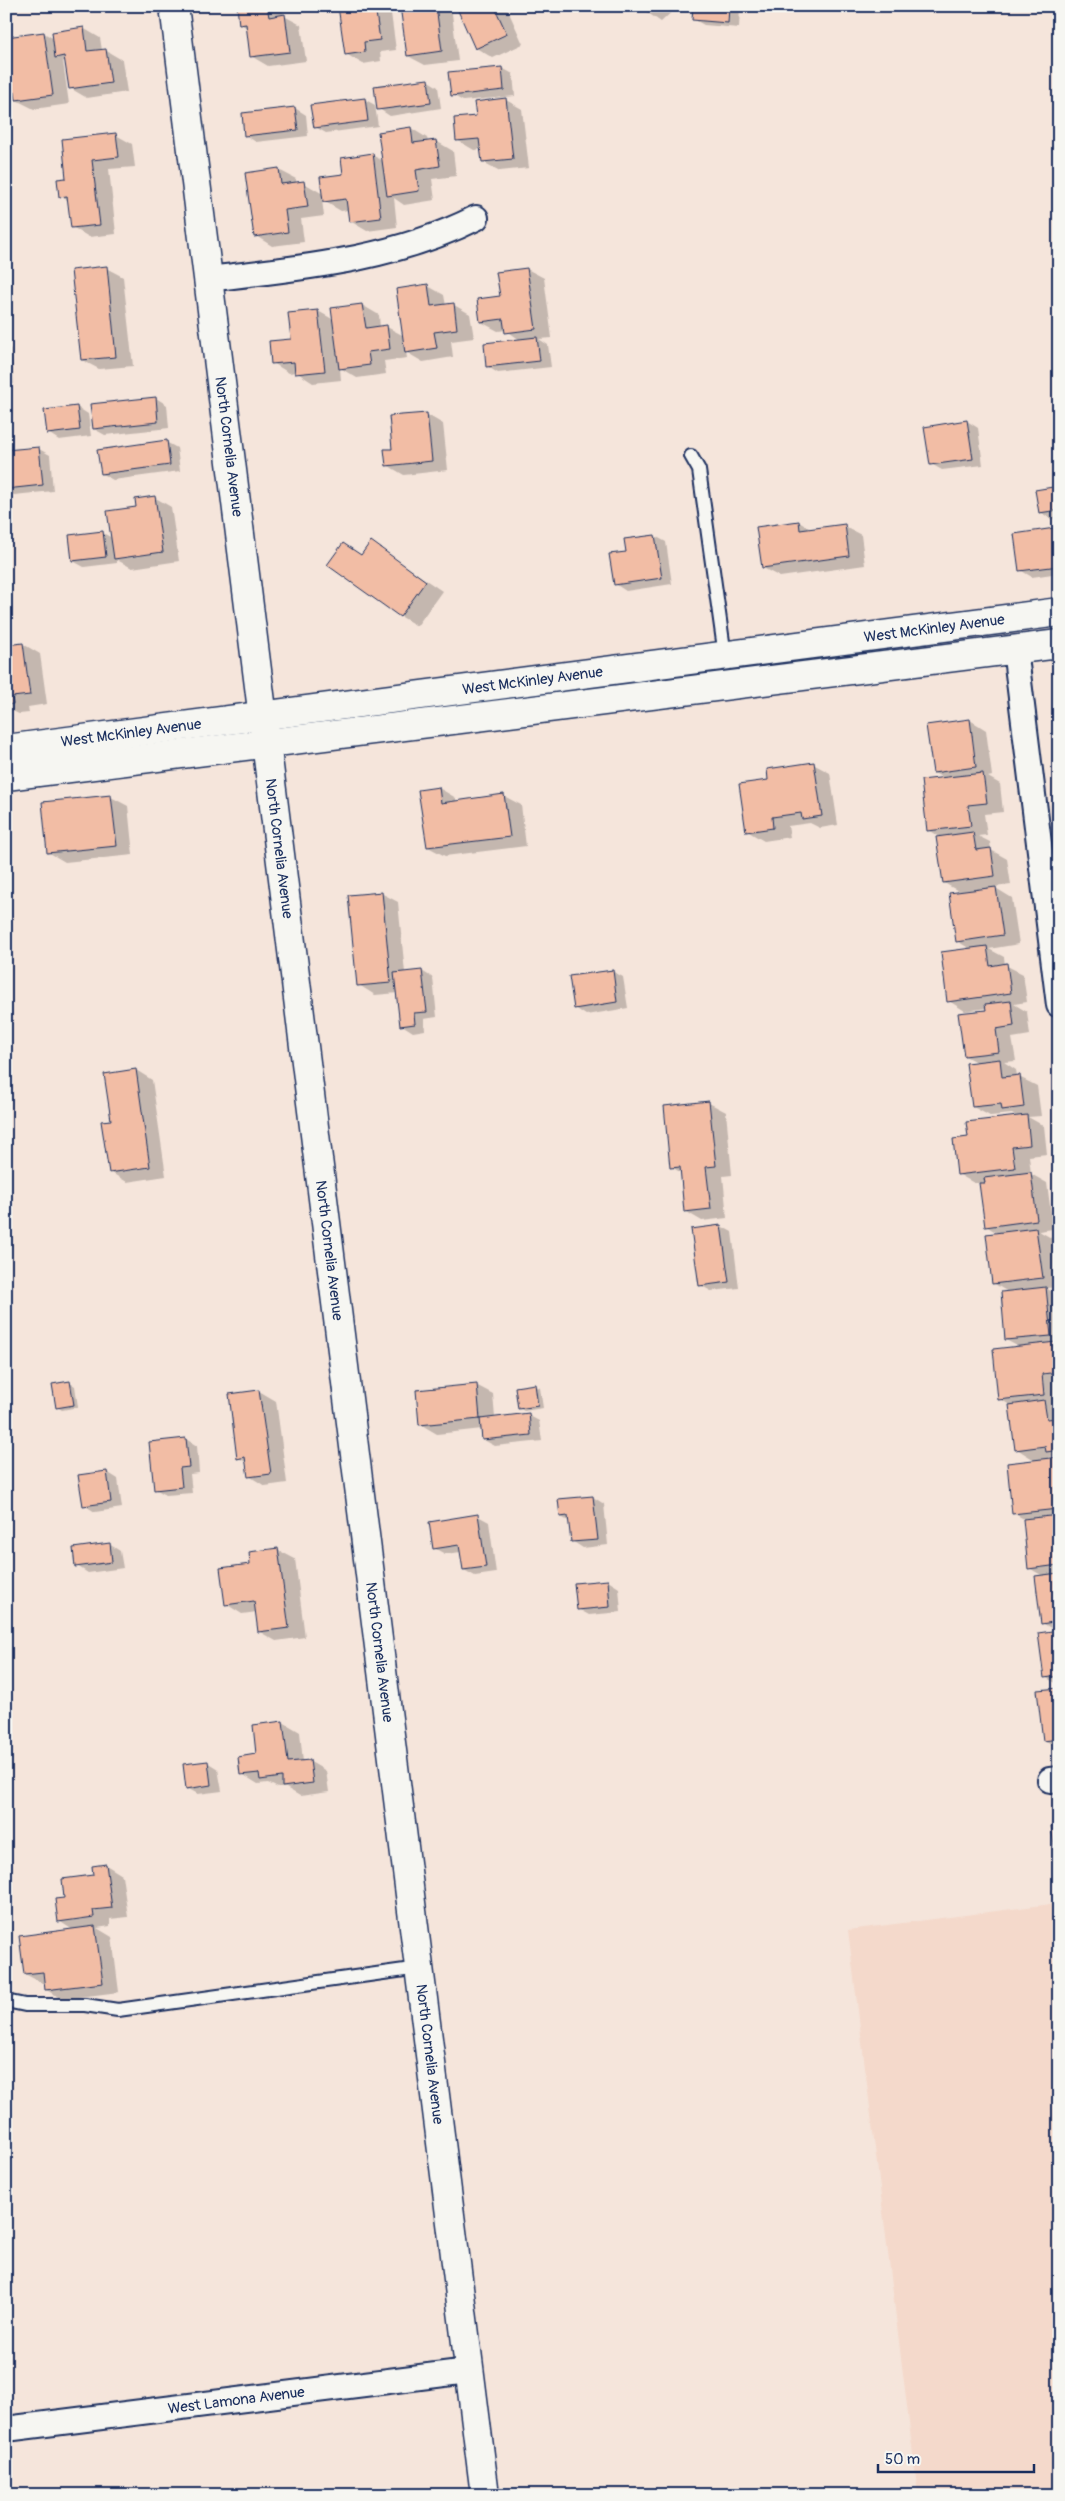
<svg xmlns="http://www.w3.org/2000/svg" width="1065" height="2501" viewBox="0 0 1065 2501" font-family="Pangolin,sans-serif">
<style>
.built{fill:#f4d9cb}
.shadow{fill:#0003}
.building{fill:#f2bda5;stroke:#1b2f5e}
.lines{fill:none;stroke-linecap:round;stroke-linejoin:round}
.lane-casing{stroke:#1b2f5e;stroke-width:16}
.street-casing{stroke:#1b2f5e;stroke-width:28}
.secondary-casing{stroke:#1b2f5e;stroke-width:31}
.lane{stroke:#f6f6f2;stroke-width:12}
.street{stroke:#f6f6f2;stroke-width:24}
.secondary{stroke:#f6f6f2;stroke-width:28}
.labels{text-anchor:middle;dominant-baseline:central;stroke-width:5;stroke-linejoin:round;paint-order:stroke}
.street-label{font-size:15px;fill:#1b2f5e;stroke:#f6f6f2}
</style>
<rect width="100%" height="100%" fill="#f5e5db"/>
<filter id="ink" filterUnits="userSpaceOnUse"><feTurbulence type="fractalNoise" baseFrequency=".02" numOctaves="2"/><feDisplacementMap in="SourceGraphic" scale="10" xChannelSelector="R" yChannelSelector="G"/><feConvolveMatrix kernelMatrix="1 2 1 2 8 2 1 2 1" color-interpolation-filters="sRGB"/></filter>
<g filter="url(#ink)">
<!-- built -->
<path class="built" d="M1059,1903V2495H918L848,1930Z"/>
<!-- shadow -->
<path class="shadow" d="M238,6H282L284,16L301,25L306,61L268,66L251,56L247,28L241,24Z
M339,6H390L396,50L380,52L381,61L363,64L346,54Z
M402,6H451L458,61L425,65L408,56Z
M457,6H506L523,44L493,58L476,48Z
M638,6H678L661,22Z
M694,6H740L739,28L704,25L693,19Z
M803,6H828L808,9Z
M83,28L100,38L102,50H105L122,60L127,92L87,98L70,88L66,62L63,61L69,104L34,109L10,97L11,101H6V39L44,33L54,39Z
M502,68L513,74L515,96L463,101L452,95Z
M427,80L438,87L441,108L390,116L379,109Z
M364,99L375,105L378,126L326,133L315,127Z
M506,100L522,109L529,168L500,171L483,162L482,149L474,150L457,140L477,117Z
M295,108L306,115L308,136L256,142L245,135Z
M411,128L427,138L428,142L436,141L453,151L456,176L432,179L435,200L404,205L394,198L397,227L367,231L350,221L349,210L341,211L322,200L324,216L301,219L304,242L272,246L256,236L279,170L296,179V184L304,183L323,194L344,175L372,155L383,161Z
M116,135L132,144L135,167L109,169L116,234L89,237L72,227L69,201L60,196L67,179Z
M106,268L123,277L133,366L99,369L82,360Z
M527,269L544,278L552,338L539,339L548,345L551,367L498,373L488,367L520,340L506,330L498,331L481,322L501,297L497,273Z
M428,286L444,295L446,306L454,305L470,314L474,338L451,341L453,357L423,362L406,352L407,358L384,361L386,374L357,378L340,368L341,380L313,383L296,372L289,373L273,363L292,340L289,315L318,311L334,320L362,305L379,315L380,328L387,327L404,336Z
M6,346L11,349L14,384H6Z
M156,398L167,405L169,428L105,435L94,429Z
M77,407L88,414L91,436L59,440L48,433Z
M6,409L11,437L6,438Z
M426,414L443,424L448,470L404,475L387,465L394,450Z
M967,421L978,428L983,465L942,470L931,464L925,428Z
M166,442L177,448L180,471L113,480L102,474Z
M39,449L50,455L53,491L14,495L6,490V452Z
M1059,487V517L1051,519L1040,512Z
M154,497L171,507L179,561L132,568L117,560V563L84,567L73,561L70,536L103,533L112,538L138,508Z
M799,522L812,530L844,526L861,535L865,565L780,577L763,568Z
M1055,529L1059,531V573L1032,577L1020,570Z
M655,536L666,542L672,584L626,591L615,584L627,553Z
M371,543L442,591L417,626L400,616L362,556Z
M23,644L40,654L47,704L28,707L29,713L19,714L6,708V647Z
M970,720L986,730L992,776L988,777L1000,784L1003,812L984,814L987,835L978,836L990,842L991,850L1007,859L1011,885L994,887L1012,898L1019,944L989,949L1004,957L1005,965L1023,974L1027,1002L1014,1004L1027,1012L1030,1035L1012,1038L1016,1061L1004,1062L1016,1070L1017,1076L1037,1086L1041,1116L1028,1117L1044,1126L1047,1154L1029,1156L1031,1174L1047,1183L1053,1229L1039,1231L1053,1239L1059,1284V1287L1046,1288L1059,1296V1404L1050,1405L1059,1410V1458L1056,1456L1048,1457V1459L1059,1458V1685L1045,1677L1058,1632L1042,1623L1043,1576L1029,1568L1024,1519L1013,1513L1036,1461L1017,1449L1010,1405L1000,1399L1019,1347L1006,1340L1008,1292L993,1283L999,1234L986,1226L980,1183H974L958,1174L969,1138L1018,1118L1012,1114L990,1116L973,1107L978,1063L965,1056L987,1008L965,1011L949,1001L972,950L957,941L962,893L944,883L941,838L928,830L945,779L934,773Z
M813,764L830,773L838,825L820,828L810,823L788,826L790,837L764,841L747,831L770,781Z
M439,788L456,798V802L504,796L521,805L526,846L445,856L428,847Z
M111,797L128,806L133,855L65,862L48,852Z
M381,893L398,902L405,973L422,971L433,978L437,1017L424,1019L425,1030L413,1032L402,1025L398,993L375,995L359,985Z
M612,971L623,977L628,1008L586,1015L575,1008Z
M136,1070L152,1080L166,1176L127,1182L110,1172L112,1121Z
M709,1103L726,1112L732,1175L723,1176L727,1218L702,1221L685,1211L682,1173L671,1167Z
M721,1226L732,1232L739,1288L711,1291L700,1285Z
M70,1383L75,1386L78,1407L62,1410L57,1407Z
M476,1385L493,1394L495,1418L528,1415L539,1421L542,1441L495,1446L484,1440L482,1429L437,1434L420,1424Z
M534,1385L540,1388L543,1408L524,1411L519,1408Z
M259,1391L276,1401L287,1483L265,1486L249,1476L247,1463L239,1458Z
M186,1439L197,1446L199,1473L190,1474L192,1493L166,1495L155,1489Z
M107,1472L118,1479L122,1508L95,1512L84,1505Z
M593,1497L604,1504L608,1545L583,1548L572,1541L570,1522L561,1517Z
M478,1516L489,1522L496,1573L475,1576L464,1570L461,1552L445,1554L434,1548Z
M109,1544L120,1551L123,1568L88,1573L77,1566Z
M278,1550L295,1559L305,1637L276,1641L260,1632L257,1612L242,1614L226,1604Z
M608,1581L619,1588L621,1612L589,1615L578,1609Z
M1059,1689V1748L1044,1740Z
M283,1722L300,1732L303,1762L309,1761L326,1771L329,1792L300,1796L286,1788H278L268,1783L258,1784L242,1774Z
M207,1762L218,1769L222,1791L198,1794L187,1788Z
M106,1865L122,1875L128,1917L110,1919V1926L97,1928L112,1937L119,1992L63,1999L46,1990V1983H42L25,1974L73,1930L59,1921L65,1899Z"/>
<!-- building -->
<path class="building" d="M237,6H267L269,17L285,14L290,52L250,57L246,24L239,25Z
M338,6H375L380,40L364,42L365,52L345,55Z
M400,6H436L442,51L407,56Z
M456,6H494L507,34L475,49Z
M693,6H729L728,23L692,20Z
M84,27L87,51L106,49L111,83L69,89L64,56L55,58L52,32Z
M44,32L53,95L16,100L15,92L6,93V37Z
M502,67L504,90L451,96L448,72Z
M428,79L431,103L377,110L374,86Z
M365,98L368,121L314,128L310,105Z
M506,98L513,159L482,162L479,139L456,141L454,118L476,116L474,102Z
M295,107L298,130L244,136L242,113Z
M411,127L413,143L436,140L440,166L416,170L419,191L387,196L378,132Z
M116,133L119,157L92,160L100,225L71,228L67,196L59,197L57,179L66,178L62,139Z
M373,153L381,218L349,222L346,199L323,202L320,177L343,174L341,158Z
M279,168L281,184L304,181L308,207L285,210L288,232L254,237L245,173Z
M107,266L116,357L81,360L71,270Z
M527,268L536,329L505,333L503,319L480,322L477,299L500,296L496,272Z
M428,284L431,306L454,303L457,329L434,332L437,348L405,353L396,289Z
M362,304L366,328L387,325L390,349L368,352L370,365L339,369L331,308Z
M318,310L325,371L295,374L294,362L271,364L269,341L291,339L288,313Z
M537,337L540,361L486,367L484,343Z
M156,397L158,422L93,429L90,404Z
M77,406L80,430L47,434L44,410Z
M427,413L432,461L386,466L384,449H392L389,416Z
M967,420L973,459L930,465L924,427Z
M167,440L170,465L101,474L97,450Z
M39,447L43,485L6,489V450Z
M1059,486V510L1039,513L1035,490Z
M155,496L163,552L114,559L107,511L136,507L135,499Z
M799,521L800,530L845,524L849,556L762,568L756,527Z
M1055,528L1059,566L1019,571L1014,534Z
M103,531L106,557L72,561L69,535Z
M655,535L662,578L614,585L609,554L626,552L624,539Z
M371,541L426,581L400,617L327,565L343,543L361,555Z
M23,643L30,695L12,697L13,704L6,705V645Z
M970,719L976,767L933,773L926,725Z
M814,762L822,816L802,819L801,813L772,817L773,828L746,832L739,784L768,780L767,769Z
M983,773L987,803L968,805L971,826L927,831L921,780Z
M439,787L441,803L504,794L510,837L427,847L418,790Z
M111,795L117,846L47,853L42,802Z
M973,832L976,850L991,848L995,876L943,883L936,837Z
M996,887L1003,935L956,942L949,893Z
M382,892L391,983L357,986L348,895Z
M987,946L990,966L1007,963L1011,993L947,1002L941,952Z
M422,970L427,1012L414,1013L415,1024L400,1026L394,973Z
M613,970L617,1002L574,1009L569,976Z
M1011,1001L1014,1026L996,1029L999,1052L964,1056L958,1013L986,1010L985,1004Z
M1000,1059L1002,1077L1020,1075L1024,1107L1002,1110L1001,1104L972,1107L966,1063Z
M136,1069L150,1167L109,1173L101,1121L111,1120L104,1074Z
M709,1101L716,1166L706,1167L711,1209L684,1212L680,1167L670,1168L664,1106Z
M1027,1115L1030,1145L1012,1147L1015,1168L957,1175L953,1139L968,1137L966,1122Z
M1031,1172L1037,1220L985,1227L979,1183H985L984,1178Z
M721,1225L729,1282L699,1286L691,1229Z
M1036,1228L1043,1278L992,1284L986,1234Z
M1046,1287L1051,1336L1005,1340L1001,1292Z
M1056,1342L1059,1372L1042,1374L1044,1395L998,1400L993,1349Z
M70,1381L74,1405L56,1408L52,1384Z
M477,1384L480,1419L419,1425L416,1390Z
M535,1384L538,1406L518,1409L515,1387Z
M259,1390L271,1474L248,1477L245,1457L237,1459L229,1394Z
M1044,1400L1047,1419L1059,1418V1450L1046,1452L1045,1446L1015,1450L1009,1405Z
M529,1413L531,1435L482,1440L480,1419Z
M186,1438L189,1467L180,1468L182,1487L154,1490L149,1442Z
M1059,1457V1487H1056L1058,1509L1012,1514L1007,1463Z
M107,1471L111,1502L83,1506L78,1475Z
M593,1496L598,1540L571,1542L568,1516L560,1517L558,1499Z
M478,1514L486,1567L463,1570L459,1545L433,1549L429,1522Z
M1059,1515V1565L1028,1569L1023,1519Z
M110,1543L112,1562L75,1567L73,1548Z
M278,1548L289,1628L258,1632L254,1601L225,1605L220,1568L250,1564L249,1552Z
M1059,1573V1621L1041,1624L1035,1576Z
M608,1580L610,1607L577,1610L574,1583Z
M1059,1630V1676L1044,1678L1038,1633Z
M1059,1688V1739L1043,1741L1037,1690Z
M283,1721L288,1762L310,1760L313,1783L282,1787V1777L260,1780L259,1773L240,1775L238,1757L256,1754L253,1725Z
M208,1761L211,1785L186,1789L183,1764Z
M1059,1825V1878L1051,1826Z
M106,1864L112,1908L93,1910L94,1917L58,1922L55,1899L64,1898L62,1879L93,1875L92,1866Z
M95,1926L103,1983L45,1990L43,1972L24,1974L19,1936Z"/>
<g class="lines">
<defs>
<path id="lane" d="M691,456L699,470L725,656
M6,2001L25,2005H85L118,2010L419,1968"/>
<g id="street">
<path d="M208,279C300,268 393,260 476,218"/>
<path d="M1015,649L1059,1005"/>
<path d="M1050,1780L1059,1779"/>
<path id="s1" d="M6,2429L468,2371"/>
</g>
<g id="secondary">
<path id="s2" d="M174,6L485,2495"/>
<path id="s3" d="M6,749L1059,612"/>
<path d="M6,776L1059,644"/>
</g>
</defs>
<!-- lane casing -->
<use href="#lane" class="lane-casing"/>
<!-- street casing -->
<use href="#street" class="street-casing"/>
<!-- secondary casing -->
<use href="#secondary" class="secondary-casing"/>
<!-- lane -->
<use href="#lane" class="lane"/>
<!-- street -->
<use href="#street" class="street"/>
<!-- secondary -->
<use href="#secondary" class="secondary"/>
</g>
</g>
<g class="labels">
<!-- street labels -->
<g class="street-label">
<text stroke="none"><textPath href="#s2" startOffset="444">North Cornelia Avenue</textPath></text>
<text stroke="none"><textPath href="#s3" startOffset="936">West McKinley Avenue</textPath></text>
<text stroke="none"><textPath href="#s3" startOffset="531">West McKinley Avenue</textPath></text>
<text stroke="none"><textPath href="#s3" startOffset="126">West McKinley Avenue</textPath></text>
<text stroke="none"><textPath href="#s2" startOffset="849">North Cornelia Avenue</textPath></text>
<text stroke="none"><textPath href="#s2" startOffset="1254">North Cornelia Avenue</textPath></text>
<text stroke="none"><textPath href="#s2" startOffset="1659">North Cornelia Avenue</textPath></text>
<text stroke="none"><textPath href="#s2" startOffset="2064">North Cornelia Avenue</textPath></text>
<text stroke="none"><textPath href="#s1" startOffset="232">West Lamona Avenue</textPath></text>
</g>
</g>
<!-- margin -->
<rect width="1065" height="2501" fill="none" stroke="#f6f6f2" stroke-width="25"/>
<rect x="12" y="12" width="1040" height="2476" fill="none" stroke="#1b2f5e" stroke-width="2" filter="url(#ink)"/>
<!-- scale -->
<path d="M878 2464v8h156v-8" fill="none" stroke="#1b2f5e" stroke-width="2.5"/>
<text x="885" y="2464" font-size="15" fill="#1b2f5e" stroke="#f6f6f2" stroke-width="4" paint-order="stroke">50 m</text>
</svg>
